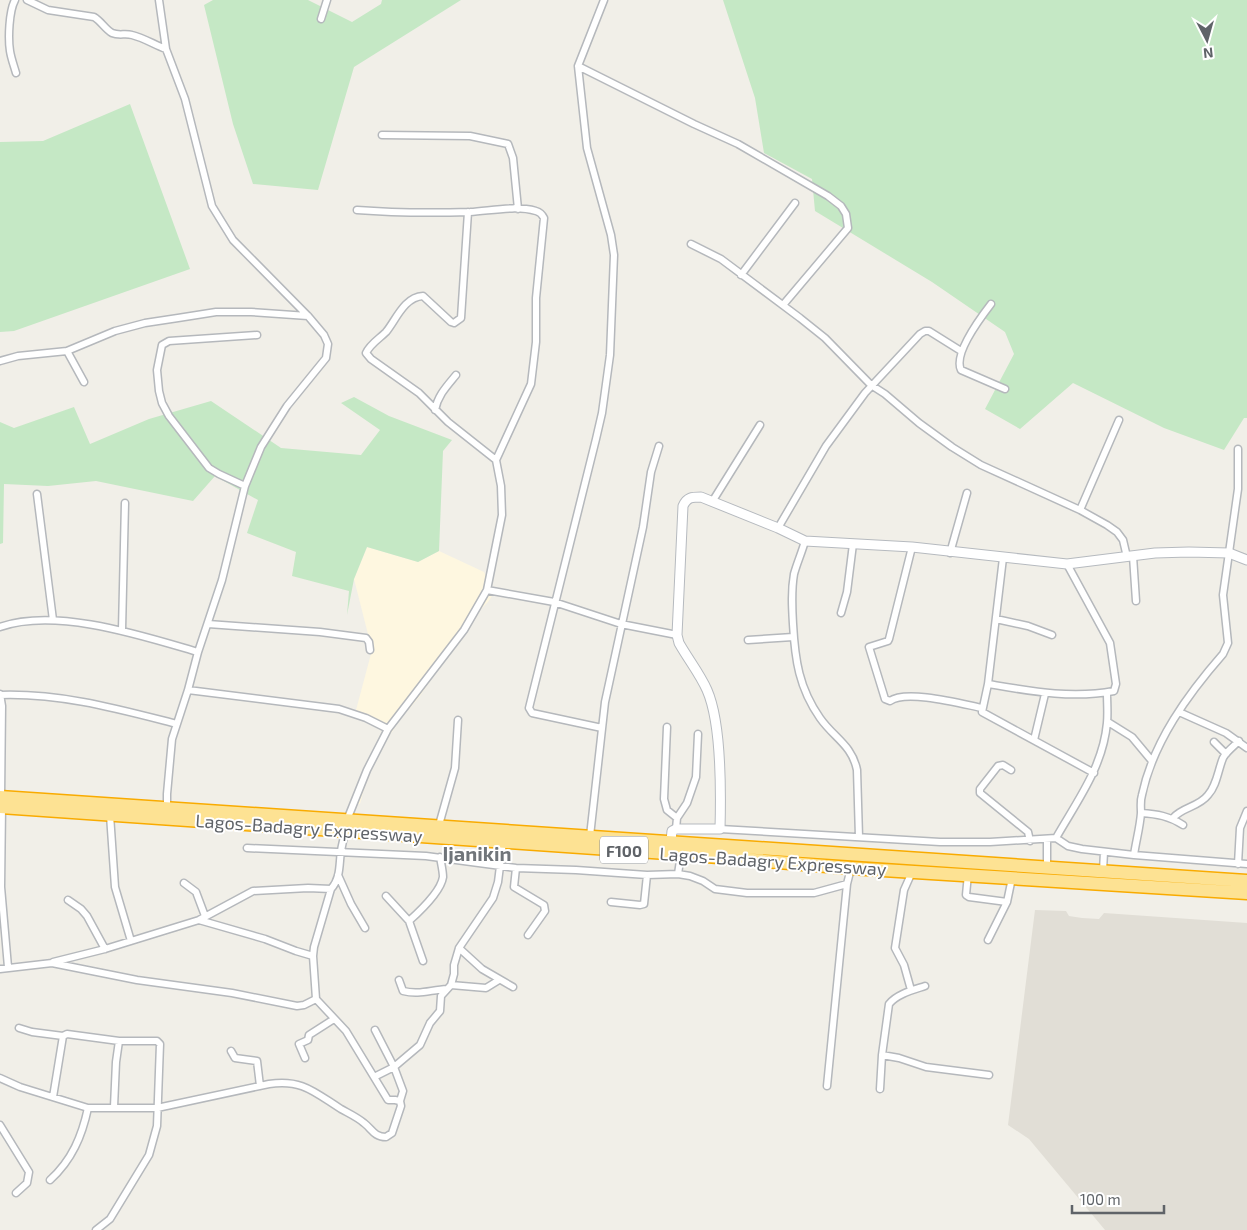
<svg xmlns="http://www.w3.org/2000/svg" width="1247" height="1230" viewBox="0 0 1247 1230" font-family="'Exo 2',sans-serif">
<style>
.commercial{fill:#fef7e0}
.education{fill:#e1ded6}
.green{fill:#c5e8c5}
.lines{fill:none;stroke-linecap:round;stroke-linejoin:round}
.street-casing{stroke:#b5b8bc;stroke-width:9}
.secondary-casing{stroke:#b6babf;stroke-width:11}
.highway-casing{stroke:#f9ab00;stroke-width:15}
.street{stroke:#fff;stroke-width:6}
.secondary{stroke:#fff;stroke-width:9}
.highway{stroke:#fde293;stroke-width:12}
.labels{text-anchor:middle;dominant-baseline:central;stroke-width:4;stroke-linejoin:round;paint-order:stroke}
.shield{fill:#fff;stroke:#8f9295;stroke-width:1}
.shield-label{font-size:16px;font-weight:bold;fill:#5f6368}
.street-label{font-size:18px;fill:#5f6368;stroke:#fff}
.quarter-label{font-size:20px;font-weight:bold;fill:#70757a;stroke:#fff}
</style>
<rect width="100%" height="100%" fill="#f1efe8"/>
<!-- commercial -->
<path class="commercial" d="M367,547L418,562L439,551L484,572L494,593L488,602L478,612L468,631L440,666L420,696L411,707L399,717L393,731L388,736L370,767L360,804H350L386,735L383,730L357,717L321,710H356L372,650L354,579Z"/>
<!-- education -->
<path class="education" d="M1035,910L1066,911L1069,916L1082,918L1099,919L1104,913L1247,923V1230H1105L1029,1139L1008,1125Z"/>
<!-- green -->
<path class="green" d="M213,0H308L352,22L381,4L382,0H461L354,67L318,190L253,184L233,124L204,5Z
M723,0H1247V418H1244L1224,450L1164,428L1073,383L1020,429L985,409L1014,354L1005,332L932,282L815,211L812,179L764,153L755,98Z
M130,104L190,269L14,331L0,332V142L43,141Z
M354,397L389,416L452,440L443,451L439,551L418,562L367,547L354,579L347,615L349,591L292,576L296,552L247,533L258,500L215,476L193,501L96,481L48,486L4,484L3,543L0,544V422L14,428L74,407L90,444L149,419L211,401L281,448L361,455L380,430L341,403Z"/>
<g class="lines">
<defs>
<path id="street" d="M15,0C9,11 8,38 10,51C11,58 14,66 16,73
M27,0L48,10L94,17C101,21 105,29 112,33C119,36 125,33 132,35C144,38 155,45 166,49
M159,0L166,49L185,99L212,206L233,240L308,316L324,335L328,344L326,358L287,406L261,447L245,486L222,580L198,652L188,690L172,739L167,794V808
M321,19L327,0
M578,66L694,124L738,144L828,196L841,206L846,214L848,228L783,305
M382,135L470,136L508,144L513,158L518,209
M468,212L461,318L454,323L451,322L423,296C404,297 396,320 386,332C379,339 370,344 366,353L371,359L419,393L448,422L496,460
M691,244L721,259L800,318L825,338L871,385L885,394L919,423L952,447L981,465L1080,510L1107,525L1117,532L1123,540L1127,557
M741,275L795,203
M991,304C981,317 953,354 961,370L1005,389
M67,351L84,382
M0,361L18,356L67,351L115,331L145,323L178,318L216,312H251L308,316
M435,410C438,395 447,386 456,375
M245,486L219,474L209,468L169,416L162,403L159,391L157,370L162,345L169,341L257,335
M37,494L53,620
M712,502L760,425
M1080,510L1119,420
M778,528L826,446L865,393L920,334L925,331H929L961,351
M805,541C802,552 797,563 794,574C791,591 792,607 793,624C795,660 799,688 820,718C834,738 852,745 857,770L859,837
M912,547L889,639L888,641L869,647L885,699L890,701C906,689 962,704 982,708
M950,553L967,493
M1133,556L1136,601
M1003,558L988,684L982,712L1094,773
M487,590L554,602L621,624L677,635
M841,613L847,592L853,544
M996,619L1028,626L1052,635
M208,624L320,632L366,638L369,642L370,650
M0,627C56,607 143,636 198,652
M122,630L125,503
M748,640L793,637
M988,684C1030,691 1071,699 1114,691L1116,684L1110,643L1067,564
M188,690L339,709L366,718L388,729
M0,694L2,706L1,797
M0,695C61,693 118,709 177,724
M1179,712L1226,733L1247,748
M1108,722L1132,737L1152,761
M667,727L664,799L667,810L677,818
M602,728L532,713L529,708L596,439L602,413L610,355L614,255L611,235L587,148L578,66L604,0
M1034,740L1045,694
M1214,742L1226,754
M1011,770L1003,765L998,766L980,789V793L1028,832L1030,841
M2,807L1,887L8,967
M1141,813C1157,814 1169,816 1183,825
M110,815L115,887L131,941
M1173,818C1182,807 1199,807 1208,795C1217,785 1218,770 1223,758C1226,752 1234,746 1239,741
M347,820L367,770L388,729L464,630L487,590L502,515L501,486L496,460L531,384L536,342V298L544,218C542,214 540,212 536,211C515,205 490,211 470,212C432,213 395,213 357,210
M439,825L455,768L458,720
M676,829L677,818L687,803L696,777L698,734
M720,829L940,842H990L1056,838L1068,846L1082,849L1134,855L1247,864
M590,836L605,702L643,527L651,472L659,446
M1056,838C1077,801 1103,767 1107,723C1108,713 1107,703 1107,693
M1047,839V867
M247,848L426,856L516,868L576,870L647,875L678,874L690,876L703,881L715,889L747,893H814L847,884
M1134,855C1136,841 1140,827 1141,813C1141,807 1140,801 1142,795C1153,742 1188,694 1223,654L1228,643L1223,595L1238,489V449
M1238,864L1240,828L1247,811
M516,868L514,887L544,905L545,911L528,935
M1103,871L1104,852
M678,874L681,854
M968,874L966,895L969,897L1007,902L1012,878
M338,875L351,904L365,928
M184,883L196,892L205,916
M386,896L409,921L423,961
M68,900L81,909L87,916L105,949
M611,902L640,905L644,904L647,875
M199,920L265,939L296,951L313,956
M409,921C419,912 441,891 443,877C443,871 441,863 440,857
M988,940L1007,902
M459,948L482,969L513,987
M53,962L105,949L199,920L253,891L308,888L331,889
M0,969L52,963L137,980L232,993L297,1006L304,1005L316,999L313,956L314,947L331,889C341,878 339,864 341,851C342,844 344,837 346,831
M399,980L403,991C419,995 430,990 447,989
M451,985L486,988L499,980
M925,986C913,990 897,994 889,1004L882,1055L899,1058L926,1067L989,1075
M911,990L904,965L895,948L904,890L912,872
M19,1028L32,1032L63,1036
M375,1030L394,1067L403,1091L400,1101
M231,1051L235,1058L257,1061L260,1086
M305,1058L299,1044L308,1040L309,1035L334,1019
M374,1077L394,1067L420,1045L430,1023L440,1011L441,996L451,985L454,974V965L459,948L493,898L498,882L503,842
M0,1078L20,1087L88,1108H157L269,1084C302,1079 314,1092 341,1109C348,1113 357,1117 364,1123C372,1129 374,1137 386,1137L392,1133L401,1106L400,1101L395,1100H388L346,1031L316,999
M827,1086L847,884L851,868
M880,1089L882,1055
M53,1097L63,1036L67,1034L119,1041
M0,1125L29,1172L27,1183L16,1193
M50,1180C72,1160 82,1136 88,1108
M96,1230L110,1219L149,1155L157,1126L160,1044L157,1041H119L116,1062L114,1107"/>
<path id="secondary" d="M671,841L672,831L676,829H720C721,792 722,724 707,690C700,674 688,659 679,643L677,635L683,506C687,497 692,497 701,497L778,528L805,541L912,547L1067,564L1155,553L1189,552L1229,553L1247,560"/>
<path id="highway" d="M0,797L1247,881
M0,807L681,854L851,868L1247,893"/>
</defs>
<!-- street casing -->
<use href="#street" class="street-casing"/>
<!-- secondary casing -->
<use href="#secondary" class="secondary-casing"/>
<!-- highway casing -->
<use href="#highway" class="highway-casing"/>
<!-- street -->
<use href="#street" class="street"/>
<!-- secondary -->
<use href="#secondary" class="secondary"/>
<!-- highway -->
<use href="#highway" class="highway"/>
</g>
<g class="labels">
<!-- shield labels -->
<rect class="shield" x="600" y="836.5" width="48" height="27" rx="4"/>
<g class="shield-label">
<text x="624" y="850">F100</text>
</g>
<!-- street labels -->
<g class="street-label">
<text transform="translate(309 828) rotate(4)">Lagos-Badagry Expressway</text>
<text transform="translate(773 861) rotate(4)">Lagos-Badagry Expressway</text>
</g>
<!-- quarter labels -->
<g class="quarter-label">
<text x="477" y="853">Ijanikin</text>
</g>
</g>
<!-- north arrow -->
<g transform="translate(1207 40) rotate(174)" stroke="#ffffff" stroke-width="4" paint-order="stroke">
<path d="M0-4L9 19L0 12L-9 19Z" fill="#5f6368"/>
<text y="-8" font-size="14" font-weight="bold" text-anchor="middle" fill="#5f6368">N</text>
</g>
<!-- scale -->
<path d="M1072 1205v8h92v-8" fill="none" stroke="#5f6368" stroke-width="2.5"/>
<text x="1080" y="1205" font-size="15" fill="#5f6368" stroke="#ffffff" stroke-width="4" paint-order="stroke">100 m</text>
</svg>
